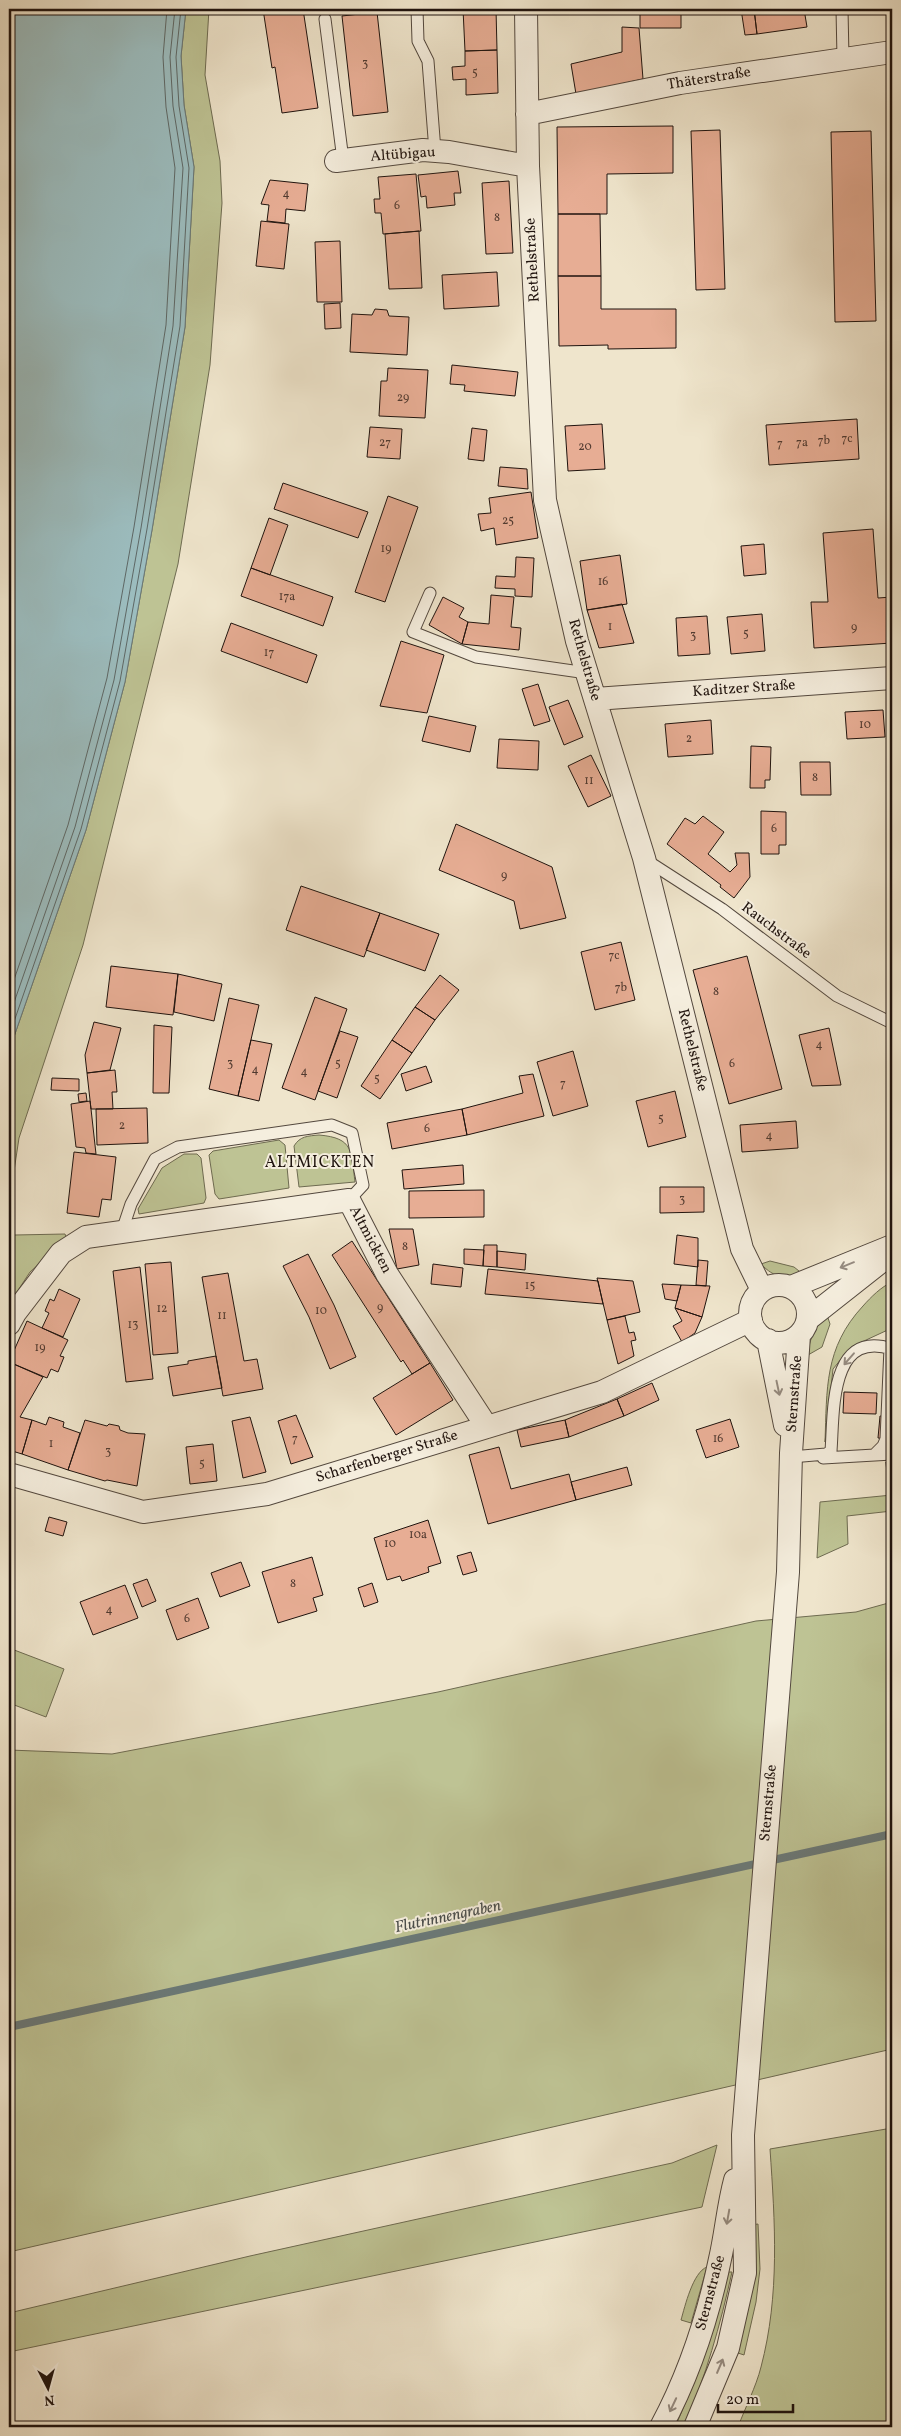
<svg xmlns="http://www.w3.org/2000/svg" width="901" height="2436" viewBox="0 0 901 2436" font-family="Vollkorn,serif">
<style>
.green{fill:#bec394;stroke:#6e6b51}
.water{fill:#9cbdbf;stroke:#6a7978}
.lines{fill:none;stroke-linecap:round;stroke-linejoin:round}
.shore{stroke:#5e6866;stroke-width:1}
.stream{stroke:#6a7978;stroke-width:8}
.building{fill:#e7ad94;stroke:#1f130e}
.service-casing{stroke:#53483e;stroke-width:13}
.minor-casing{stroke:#53483e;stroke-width:24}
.service{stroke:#f5eede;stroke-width:11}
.minor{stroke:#f5eede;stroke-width:22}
.oneway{stroke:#958b80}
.labels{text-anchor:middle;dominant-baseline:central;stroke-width:4;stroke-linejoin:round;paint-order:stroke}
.number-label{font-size:12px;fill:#513a30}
.street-label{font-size:15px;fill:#1f130e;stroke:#f5eede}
.neighbourhood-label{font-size:16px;letter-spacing:1px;fill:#1f130e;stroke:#f5eede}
.water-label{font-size:16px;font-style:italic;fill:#4b4e4c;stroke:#f5eede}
</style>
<rect width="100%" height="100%" fill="#efe5cc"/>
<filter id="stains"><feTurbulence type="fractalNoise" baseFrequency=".004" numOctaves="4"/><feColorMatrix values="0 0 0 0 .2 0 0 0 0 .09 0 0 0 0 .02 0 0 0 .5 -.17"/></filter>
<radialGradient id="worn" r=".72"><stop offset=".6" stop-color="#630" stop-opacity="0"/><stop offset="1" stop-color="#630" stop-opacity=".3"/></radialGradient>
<!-- green -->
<path class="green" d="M186,9H209L205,75L220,161L222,203L210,365L178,564L83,945L19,1138L9,1204V1051L86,830L125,682L152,530L185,327L194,167L184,105L181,56Z
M319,1135C354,1138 351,1151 355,1182L299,1187L294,1146C300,1136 308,1136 319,1135Z
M279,1140L285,1145L289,1188L219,1199L215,1194L209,1155L213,1151Z
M184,1154H197L201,1158L206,1198L204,1203L139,1214L138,1209L162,1168Z
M9,1229L15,1235L65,1234L67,1239L30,1272L9,1304Z
M770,1261L794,1267L804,1275C787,1280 774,1278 761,1264Z
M892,1282V1328L851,1347L833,1369L825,1442C827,1389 824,1348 863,1306C871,1297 881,1287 892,1282Z
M827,1315L830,1324L822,1347L808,1355C809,1339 815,1326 827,1315Z
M892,1495V1511L847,1516L848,1544L817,1558L820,1502Z
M892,1602V2049L9,2252V1750L112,1754L438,1692L756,1621L856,1612Z
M9,1648L64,1669L46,1717L9,1703Z
M892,2128V2427H738C745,2408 756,2387 761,2367C780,2295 775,2222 770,2149Z
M717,2145L702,2207L9,2352V2313L250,2256L672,2163Z
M758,2224L760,2269L756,2302L744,2355L735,2352L751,2225Z
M707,2267L691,2323L681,2320C685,2306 693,2272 707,2267Z
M727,2272H732C720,2326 706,2376 684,2427L676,2425L696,2378Z"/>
<!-- water -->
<path class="water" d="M9,9H186L181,56L184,105L194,167L185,327L152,530L125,682L86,830L9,1051Z"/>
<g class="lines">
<!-- shore -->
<path class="shore" d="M9,994L68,825L107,678L134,527L166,325L175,168L166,107L163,57L167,9
M9,1017L75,827L114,680L141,528L173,326L183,168L173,106L170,57L175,9
M9,1036L81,829L120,681L147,529L180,326L189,168L179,106L176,57L181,9"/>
<!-- stream -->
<path class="stream" d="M9,2027L892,1834"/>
</g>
<!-- building -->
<path class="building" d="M263,9H303L318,108L282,113L275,67L272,68Z
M463,9H496L497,50L465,51Z
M640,9H681V28H640Z
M741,9H754L757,34L745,35Z
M754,9H804L807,27L757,34Z
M377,12L388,112L353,116L342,16Z
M622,27L639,28L643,79L576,94L571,64L622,52Z
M497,50L498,93L466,95V79L453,80L452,67L465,66V51Z
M673,126V173L607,174V214H558L557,127Z
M720,130L725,289L696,290L691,131Z
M871,131L876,321L835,322L831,132Z
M458,171L461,193H454L455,205L427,208L426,196L421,197L418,175Z
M416,174L421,231L383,234L381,213H375L374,199H380L378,177Z
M270,180L308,184L305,211L286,209L285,223L267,221L269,205L261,204Z
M509,181L513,253L486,254L482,183Z
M558,214H600L601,276H558Z
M261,221L289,224L284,269L256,266Z
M419,231L422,288L389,289L385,234Z
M340,241L342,302H317L315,242Z
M497,272L499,306L444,309L442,275Z
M558,276H601V309H676V348L608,349V345L559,346Z
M340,303L341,328L325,329L324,304Z
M375,309L387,310L389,316L409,317L407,355L350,352L352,314L372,315Z
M452,365L518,372L515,396L464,391L465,385L450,384Z
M388,368L428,370L425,418L379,416L381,381H387Z
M857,419L859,459L769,465L766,425Z
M602,424L605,469L568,471L565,426Z
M370,427L402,429L400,459L367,457Z
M472,428L487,430L484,461L468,459Z
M500,467L527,469L528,489L498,486Z
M283,483L368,512L358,538L274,509Z
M531,492L538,538L496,545L494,528L481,531L478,514L491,513L489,498Z
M388,496L418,507L385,602L355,592Z
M269,518L288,525L270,575L251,568Z
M873,529L878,598L892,597V643L814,648L811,602H828L823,533Z
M764,544L766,574L744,576L741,546Z
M620,555L627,604L587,610L580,561Z
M516,557L534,558L532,597L515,596V589L495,588L496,576L515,577Z
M251,568L333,597L323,626L241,596Z
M491,595L514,597L511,627L521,628L519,650L462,644L468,622L489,624Z
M443,597L464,608L459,617L468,622L462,644L429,625Z
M622,604L634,643L599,648L587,610Z
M762,614L765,651L731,654L727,617Z
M707,616L710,654L678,656L676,618Z
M231,623L317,655L307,683L221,651Z
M401,641L444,655L427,713L380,706Z
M538,684L550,721L534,726L522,689Z
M568,700L583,737L564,745L549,707Z
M883,710L885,737L847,739L845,712Z
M429,716L476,726L470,752L422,741Z
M711,720L713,754L668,757L665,724Z
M499,739L539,741L538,770L497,768Z
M751,746L771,747L770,780H765V788H750Z
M591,755L611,796L588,807L568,766Z
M800,762H830L831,795H801Z
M761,811L786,812V845H779V854H761Z
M703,816L724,832L708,854L730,872L737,865L735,853H749L750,877L734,898L720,887L721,885L667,844L685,818L695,824Z
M456,824L552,867L566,918L520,929L514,901L439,870Z
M301,886L380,913L364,957L286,930Z
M380,913L439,934L425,971L366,950Z
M621,942L635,1000L595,1010L581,952Z
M747,956L782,1089L729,1104L693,970Z
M111,966L178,974L173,1015L106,1007Z
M178,974L222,984L214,1021L174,1012Z
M440,975L459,990L435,1020L415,1007Z
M315,997L347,1009L315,1100L282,1088Z
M229,998L259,1005L238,1096L209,1089Z
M415,1007L435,1020L412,1053L392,1040Z
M94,1022L121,1028L110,1070L87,1073L85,1055Z
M154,1025L172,1027L169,1093H153Z
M829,1028L841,1085L812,1086L799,1035Z
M340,1031L358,1037L337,1098L318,1091Z
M251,1040L272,1044L259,1101L238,1096Z
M392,1040L412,1053L380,1099L361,1086Z
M573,1051L588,1106L553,1116L537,1062Z
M426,1066L432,1082L406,1091L401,1074Z
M115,1070L117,1092H112L113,1109H91L87,1073Z
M533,1074L544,1116L467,1135L462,1109L523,1093L519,1076Z
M52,1078L79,1079V1091L51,1090Z
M675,1091L686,1137L648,1147L636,1101Z
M86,1093L87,1101L79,1102L78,1094Z
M90,1101L91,1109L96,1154L86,1153L85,1148L76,1147L71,1104Z
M147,1108L148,1143L97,1145L96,1109Z
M462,1109L467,1135L392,1149L387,1123Z
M796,1121L798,1148L742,1152L740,1125Z
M74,1152L116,1157L111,1200L102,1199L99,1217L67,1213Z
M463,1165L464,1184L404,1189L402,1170Z
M660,1187H704V1212L660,1213Z
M484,1190V1217L409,1218V1191Z
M389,1229H413L419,1265L397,1269Z
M677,1235L698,1238V1267L674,1264Z
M352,1241L430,1363L412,1374L403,1360L401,1362L332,1255Z
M484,1245H497V1267L483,1266Z
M464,1249L484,1250L483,1266L464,1264Z
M497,1251L526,1254L525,1270L497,1267Z
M308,1254L334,1305L356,1357L330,1369L309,1317L283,1266Z
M698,1260L708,1261L706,1286L696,1285Z
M171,1262L178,1353L153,1355L145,1264Z
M433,1264L463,1268L461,1287L431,1284Z
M140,1267L153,1379L126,1382L113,1271Z
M488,1269L598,1281L603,1304L485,1294Z
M228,1273L244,1361L257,1359L263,1389L223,1396L202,1277Z
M597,1278L633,1281L640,1312L607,1320Z
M662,1284L681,1285L677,1301L665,1299Z
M681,1285L710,1286L702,1317L675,1308Z
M59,1289L80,1299L63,1337L42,1328L49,1313L45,1311L50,1299L54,1301Z
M675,1308L702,1317L695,1333L682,1342L673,1326L682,1321Z
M625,1316L629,1333L634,1332L636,1340L631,1341L634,1356L618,1364L607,1320Z
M27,1321L68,1340L60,1356L64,1357L58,1372L51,1369L47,1378L9,1362Z
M216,1356L222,1388L173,1396L168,1367L188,1364V1361Z
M9,1362L43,1377L20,1417L32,1420L22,1454L9,1450Z
M430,1363L453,1400L396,1435L373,1398Z
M652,1383L659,1400L624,1416L617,1399Z
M844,1392L877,1393L876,1414L843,1413Z
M617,1399L624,1416L569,1437L565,1420Z
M296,1415L313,1457L291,1464L278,1421Z
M880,1416L892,1417V1439L878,1438Z
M49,1417L64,1422L63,1427L80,1433L68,1470L22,1454L32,1420L46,1425Z
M250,1417L266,1472L243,1478L232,1421Z
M730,1419L739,1447L706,1458L696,1430Z
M85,1420L107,1426L109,1424L119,1426L120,1430L128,1433L145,1434L137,1486L107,1480L105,1481L68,1470Z
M565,1420L569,1437L521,1447L517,1430Z
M213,1444L217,1481L190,1484L186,1447Z
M499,1447L511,1489L569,1474L576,1500L488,1524L469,1455Z
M892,1461V1485H888L886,1462Z
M627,1467L632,1485L576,1500L571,1482Z
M49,1517L67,1522L63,1536L45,1531Z
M428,1520L441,1563L428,1567L429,1572L402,1581L400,1576L387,1580L374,1538Z
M471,1552L477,1571L463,1575L457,1556Z
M312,1557L323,1595L313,1598L317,1611L278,1623L262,1572Z
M241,1562L250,1586L220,1597L211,1573Z
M147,1579L156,1601L142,1607L133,1584Z
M372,1583L378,1602L364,1607L358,1588Z
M125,1585L138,1618L93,1635L80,1602Z
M198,1598L209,1628L177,1640L166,1610Z"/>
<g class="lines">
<defs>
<path id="service" d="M417,9L418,41L428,61L435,151
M842,9L843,58
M325,19L343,160
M430,593L413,632L476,657L587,673
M646,860L722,909L837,996L892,1023
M121,1234L131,1204L155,1159L178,1147L332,1125L352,1133L363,1185L349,1200
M875,1454L883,1446L886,1439L890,1348
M791,1457L826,1454L831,1451C834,1412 829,1329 892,1349
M823,1458L892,1454"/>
<path id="minor" d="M526,9L528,166L545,500L577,641L644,858L742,1249L762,1290
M527,114L680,83L892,52
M336,161L423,150L449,152L528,166
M595,699L892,678
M750 1314a29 29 0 1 1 58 0a29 29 0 1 1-58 0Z
M791,1287L892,1246
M808,1319L888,1256
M9,1324L15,1313L61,1253L86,1237L349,1200L387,1274L487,1427
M768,1340L785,1425
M9,1474L143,1512L267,1494L602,1392L751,1320
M661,2427C689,2375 708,2317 720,2259C726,2233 728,2206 735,2180
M695,2427L728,2348L745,2273L743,2135L788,1572L791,1453L799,1335"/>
</defs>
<!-- service casing -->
<use href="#service" class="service-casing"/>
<!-- minor casing -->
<use href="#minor" class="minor-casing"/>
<!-- service -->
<use href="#service" class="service"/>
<!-- minor -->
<use href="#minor" class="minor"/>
</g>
<!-- one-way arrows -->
<defs><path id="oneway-shaft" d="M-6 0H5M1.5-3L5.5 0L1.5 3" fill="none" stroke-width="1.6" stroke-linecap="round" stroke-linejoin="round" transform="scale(1.25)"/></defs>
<g class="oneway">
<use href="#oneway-shaft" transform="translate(847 1265) rotate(158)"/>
<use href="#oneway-shaft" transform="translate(849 1359) rotate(131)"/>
<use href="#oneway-shaft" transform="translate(778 1388) rotate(78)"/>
<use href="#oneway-shaft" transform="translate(728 2217) rotate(100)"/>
<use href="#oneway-shaft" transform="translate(720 2366) rotate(-67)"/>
<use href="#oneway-shaft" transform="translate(673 2405) rotate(115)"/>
</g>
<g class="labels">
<!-- number labels -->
<g class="number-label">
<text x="365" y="64">3</text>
<text x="475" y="73">5</text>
<text x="286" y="194">4</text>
<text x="397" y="206">6</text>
<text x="497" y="218">8</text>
<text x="403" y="398">29</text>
<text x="847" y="439">7c</text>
<text x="824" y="441">7b</text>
<text x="385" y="443">27</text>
<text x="802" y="443">7a</text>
<text x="780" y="444">7</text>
<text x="585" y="447">20</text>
<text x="508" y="521">25</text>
<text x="386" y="549">19</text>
<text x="603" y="582">16</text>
<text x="287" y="597">17a</text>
<text x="610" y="627">1</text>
<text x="854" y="628">9</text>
<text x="746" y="634">5</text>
<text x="693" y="636">3</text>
<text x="269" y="653">17</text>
<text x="865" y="725">10</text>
<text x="689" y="739">2</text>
<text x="815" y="778">8</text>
<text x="589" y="781">11</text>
<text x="774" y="829">6</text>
<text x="504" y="876">9</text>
<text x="614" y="956">7c</text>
<text x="621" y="988">7b</text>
<text x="716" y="992">8</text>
<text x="819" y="1045">4</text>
<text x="230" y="1064">3</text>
<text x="338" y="1064">5</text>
<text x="732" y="1064">6</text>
<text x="255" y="1070">4</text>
<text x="304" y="1072">4</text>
<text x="377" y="1079">5</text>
<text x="563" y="1084">7</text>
<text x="661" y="1119">5</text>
<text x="122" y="1126">2</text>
<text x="427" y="1129">6</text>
<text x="769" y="1136">4</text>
<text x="682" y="1200">3</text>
<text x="405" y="1247">8</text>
<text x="530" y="1286">15</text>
<text x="380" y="1308">9</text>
<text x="162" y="1309">12</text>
<text x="321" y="1311">10</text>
<text x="222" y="1316">11</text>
<text x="133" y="1325">13</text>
<text x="40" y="1348">19</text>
<text x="295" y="1439">7</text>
<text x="718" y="1439">16</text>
<text x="51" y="1444">1</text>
<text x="108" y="1452">3</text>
<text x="202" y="1464">5</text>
<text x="418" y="1535">10a</text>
<text x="390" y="1544">10</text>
<text x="293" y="1584">8</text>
<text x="109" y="1610">4</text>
<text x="187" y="1619">6</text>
</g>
<!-- street labels -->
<g class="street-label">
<text transform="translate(709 79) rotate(-9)">Thäterstraße</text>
<text transform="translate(403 155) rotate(-4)">Altübigau</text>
<text transform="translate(533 260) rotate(-93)">Rethelstraße</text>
<text transform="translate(584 660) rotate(74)">Rethelstraße</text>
<text transform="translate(744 689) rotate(-4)">Kaditzer Straße</text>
<text transform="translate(776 931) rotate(37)">Rauchstraße</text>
<text transform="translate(692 1050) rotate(76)">Rethelstraße</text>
<text transform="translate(370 1240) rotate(62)">Altmickten</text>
<text transform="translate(795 1394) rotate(-86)">Sternstraße</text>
<text transform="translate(387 1457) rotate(-17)">Scharfenberger Straße</text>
<text transform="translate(769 1803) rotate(-85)">Sternstraße</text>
<text transform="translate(711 2293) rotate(-75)">Sternstraße</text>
</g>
<!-- neighbourhood labels -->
<g class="neighbourhood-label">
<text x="320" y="1163">ALTMICKTEN</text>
</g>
<!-- water labels -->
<g class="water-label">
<text transform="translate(448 1917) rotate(-12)">Flutrinnengraben</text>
</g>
</g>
<!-- margin -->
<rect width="901" height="2436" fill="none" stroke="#efe5cc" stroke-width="30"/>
<rect x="10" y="10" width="881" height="2416" fill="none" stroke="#1f130e" stroke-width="2.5"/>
<rect x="15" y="15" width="871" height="2406" fill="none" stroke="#1f130e"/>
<!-- north arrow -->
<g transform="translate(48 2388) rotate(174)" stroke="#f5eede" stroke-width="4" paint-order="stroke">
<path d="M0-4L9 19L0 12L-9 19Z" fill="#1f130e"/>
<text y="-8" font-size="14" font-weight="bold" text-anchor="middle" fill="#1f130e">N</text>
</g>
<!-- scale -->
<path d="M718 2404v8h75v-8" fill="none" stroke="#1f130e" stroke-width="2.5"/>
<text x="726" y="2404" font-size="15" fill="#1f130e" stroke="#f5eede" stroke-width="4" paint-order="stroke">20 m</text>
<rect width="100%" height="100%" filter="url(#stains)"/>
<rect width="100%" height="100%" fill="url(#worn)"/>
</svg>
